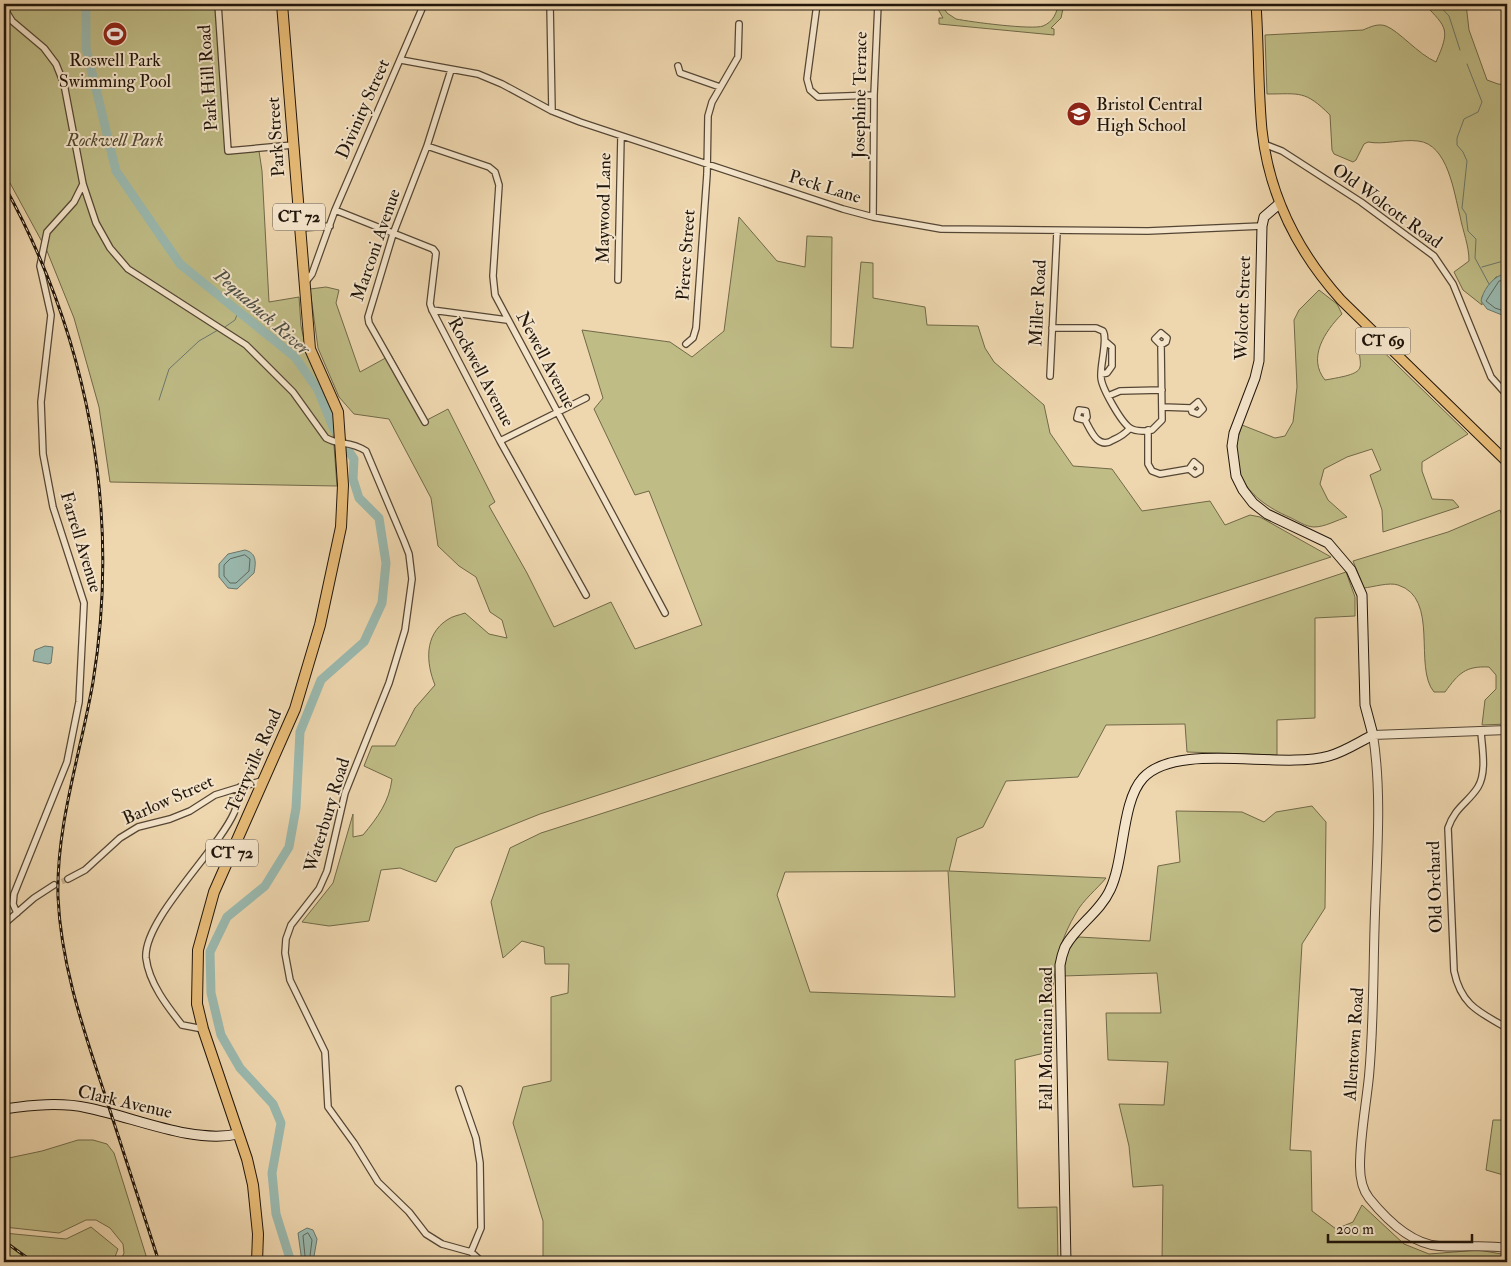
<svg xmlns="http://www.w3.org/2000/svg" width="1511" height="1266" viewBox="0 0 1511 1266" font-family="'IM FELL Double Pica',serif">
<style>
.green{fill:#bfbc86;stroke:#706948;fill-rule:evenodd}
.water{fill:#9ab9af;stroke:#6a786d}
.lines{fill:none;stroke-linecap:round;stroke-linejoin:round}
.shore{stroke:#5e685d;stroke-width:1}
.stream{stroke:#6a786d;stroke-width:1}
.river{stroke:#9ab9af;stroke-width:9}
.minor-tunnel{stroke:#c5b08d;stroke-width:5.5;stroke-dasharray:5.5 3;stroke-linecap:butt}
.minor-casing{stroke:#544634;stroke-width:8}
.tertiary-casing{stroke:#544634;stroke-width:10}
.secondary-casing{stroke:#21160b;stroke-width:11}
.primary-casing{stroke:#21160b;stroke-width:11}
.trunk-casing{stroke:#21160b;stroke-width:12}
.minor{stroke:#f4e4ca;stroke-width:5.5}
.tertiary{stroke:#f4e4ca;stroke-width:8}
.secondary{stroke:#f4e4ca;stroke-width:9}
.primary{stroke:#e7bb77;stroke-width:9}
.trunk{stroke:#e7bb77;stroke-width:10}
.rail-casing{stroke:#21160b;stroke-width:3}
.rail{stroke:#f4e4ca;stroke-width:1;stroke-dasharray:4;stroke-linecap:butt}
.labels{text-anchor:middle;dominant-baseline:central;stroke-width:4;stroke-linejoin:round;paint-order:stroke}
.shield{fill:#f4e4ca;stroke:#605444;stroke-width:1}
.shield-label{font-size:16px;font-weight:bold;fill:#21160b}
.poi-label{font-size:18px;fill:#21160b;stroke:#f4e4ca}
.street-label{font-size:18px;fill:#21160b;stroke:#f4e4ca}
.park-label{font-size:18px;font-style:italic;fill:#504830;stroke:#f4e4ca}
.water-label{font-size:19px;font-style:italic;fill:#4b4f44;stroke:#f4e4ca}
</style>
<rect width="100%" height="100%" fill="#eed6ae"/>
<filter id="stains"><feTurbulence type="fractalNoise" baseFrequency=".004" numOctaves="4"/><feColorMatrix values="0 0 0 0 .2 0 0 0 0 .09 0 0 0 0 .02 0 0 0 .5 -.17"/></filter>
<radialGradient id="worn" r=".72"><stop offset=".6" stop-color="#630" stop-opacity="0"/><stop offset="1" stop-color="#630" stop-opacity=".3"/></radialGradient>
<!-- green -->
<path class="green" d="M4,4H215L228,154L259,151L262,171L269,302L299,297L301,326L307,354L328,401L332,419L337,486L110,482L99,407L74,318L47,251L4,172Z
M935,4H941L947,13L956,19C971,22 1032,30 1043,26C1053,22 1057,13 1058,4H1064L1061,18L1051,28L1054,29V35L939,24V18H943Z
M1424,4H1466L1469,30L1487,80L1498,84L1507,85V276L1496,277L1482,297V305L1463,290L1454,272L1469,261C1469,245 1463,232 1460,216C1454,193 1448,144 1418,141C1401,139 1384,145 1368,142L1364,144L1356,160L1353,162L1334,154L1332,150L1330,115C1305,90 1300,94 1267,94L1265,35L1363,30C1370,27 1378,23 1386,26C1399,31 1418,54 1436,62C1450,30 1448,28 1424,4Z
M739,217L777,261L805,267L807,236L832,237L831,347L853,348L861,262L873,263V298L925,307L927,325L978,326L985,348L994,362L1044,405L1050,433L1073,466L1112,469L1142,511L1210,501L1225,525L1250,515L1260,517L1331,557L540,814L455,848L436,882L400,868L381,870L369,921L329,926L302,922L333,883L353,814V837L363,835C378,817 389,802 392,779L364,766L372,746H395L415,708L435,685C426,663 424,635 447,620C452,616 460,615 465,613L489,634L507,638L502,620L490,612L476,577L459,566L438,546L431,498L389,419L354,414L339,397L318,348L310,289L326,287L339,290L336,303L360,372L391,355L427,420L448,409L495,502L489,506L527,573L554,627L611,602L635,649L702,625L649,491L635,495L594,409L603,398L582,330L670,342L692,357L724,331Z
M1319,290L1337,304L1342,314C1325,331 1307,358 1325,380C1380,371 1352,368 1361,330L1468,434L1422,462V471L1432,499L1453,500L1459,507L1383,532L1382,510L1370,475L1381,470L1372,449L1347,457L1324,469L1320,484L1328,500L1347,517C1337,520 1325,527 1314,527C1306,527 1296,520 1289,517C1248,499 1225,471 1242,425L1275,438L1285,436L1293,422L1297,387L1294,320L1299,310Z
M1500,510L1507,529V724L1482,725L1485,700L1496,689V675L1489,667C1465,666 1459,673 1445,692H1434C1413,667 1440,598 1398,585C1389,582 1373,587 1364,588L1353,561L1448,532Z
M1346,572L1355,597V616L1315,618V718L1277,720V755L1187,752L1185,724L1106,725L1078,777L1006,781L983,827L957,838L949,871L1106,878C1097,889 1083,900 1076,913C1048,960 1053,998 1053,1051L1015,1060L1018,1208L1057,1207L1058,1262H543V1221L513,1123L523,1087L551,1081V997L568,993L569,964H545L544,947L522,941L503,958L491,902L510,848L541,833L1149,638ZM948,871L955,997L810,992L777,895L785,872Z
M1312,806L1326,822L1325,908L1302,944L1290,1150L1311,1151L1312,1211L1336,1229L1353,1222L1362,1205L1404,1244L1429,1254L1479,1250L1507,1255V1262H1162L1163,1185L1133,1187L1129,1146L1119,1104L1164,1105L1168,1062L1108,1060L1106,1013H1161L1157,973L1063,976L1067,949L1079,937L1150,941L1158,866L1180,862L1176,811L1242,812L1264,822L1276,812Z
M1493,1120H1507V1176L1486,1170Z
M78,1140H93L107,1144L114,1153L148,1262H120L124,1253L123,1244L110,1228L96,1220H86L59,1233L4,1227V1159L42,1151Z
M91,1227L118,1249L113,1262H4V1233L66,1239Z"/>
<!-- water -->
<path class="water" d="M1501,275L1507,276V317L1487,309L1481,301C1483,291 1491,279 1501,275Z
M245,550C257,553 256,563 254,573L237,589L228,588L219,577V564L228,554Z
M45,646L53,647L51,663L48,664L33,661L35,650Z
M307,1228L313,1230L317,1239L313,1262H302L298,1233Z"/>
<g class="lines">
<!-- shore -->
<path class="shore" d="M1507,280L1499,281L1486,301L1495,308L1507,312
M245,555L250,559L249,571L236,583H230L224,576V565L230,559Z
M308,1233L312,1240L310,1256L308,1258L305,1256L303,1236Z"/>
<!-- stream -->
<path class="stream" d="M1438,4L1449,16L1460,50
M1467,64L1482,102L1478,112L1464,119L1457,138V145L1463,152L1467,161L1462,208L1466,214L1468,231L1476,239L1475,258L1489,284
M1482,267L1507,260
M225,327L235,320L238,312
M159,400L169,369L199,341L218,330"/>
<!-- river -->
<path class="river" d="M86,4V48L116,171L180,264L295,357L318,390L333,427L354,459L353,479L359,498L379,518L386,563L382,603L364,642L321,680L300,732L296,808L289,847L265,886L227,917L210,952L211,993L221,1035L240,1068L273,1104L281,1123L272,1173L276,1214L291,1262"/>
<!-- minor-tunnel -->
<path class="minor-tunnel" d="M54,885L68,879"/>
<defs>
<path id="minor" d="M218,4L228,151L293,145
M550,4L552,111
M817,4L807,79L810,90L818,97L874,95
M4,8L12,21L44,48L56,64L64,84L83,184L96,223L110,248L128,269L246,345L293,392L326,438C340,446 349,440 366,451L404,541L409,554L412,579L405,630L389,683L345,793L327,871L319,889L291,925L286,939L285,953L290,980L325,1052L328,1107L354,1143L378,1182L409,1212L426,1234L442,1244L471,1252L482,1262
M401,60L478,74L502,84L552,111L580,122L843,209L873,217L941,229L1148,231L1262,226
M678,66L680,73L720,87
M1264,144L1282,151L1361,202L1434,256L1453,284L1491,377L1507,395
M427,146L489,167L495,172L499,185L493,276L495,295L665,613
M335,210L433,249L436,253L430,304L432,310L500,441L586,595
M873,217L874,95L878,4
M300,228L330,226
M618,280L621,136
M304,284L312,274L335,210L424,4
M432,310L507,320
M1052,328H1096L1103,331C1108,339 1100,365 1101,377C1101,387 1121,422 1130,428C1136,432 1146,431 1152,430L1162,420L1161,345L1166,342L1167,338L1161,333L1155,339L1161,345
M686,344L693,338L696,328L707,174L708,116L712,102L738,57L739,24
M1101,374L1107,373L1112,366V347L1105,341
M1050,376L1057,232
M1108,396L1120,391L1162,390
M1162,407L1191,408L1192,412L1198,414L1203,409L1198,402L1191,408
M1085,420L1077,418L1079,410L1086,411L1087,417L1085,420C1091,431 1098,450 1113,440C1120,437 1125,434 1130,428
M425,422L369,323L368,317L393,234L427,146L451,70
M1148,430V464L1152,471L1160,474L1189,469L1195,474L1200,471V467L1194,462L1189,469
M500,441L586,398
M1481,732C1482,748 1487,772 1478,787C1468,803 1455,807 1448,828L1454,971C1461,1005 1479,1012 1507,1028
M68,879L85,870L120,838L138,827L170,819L190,811L215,795L264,780
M17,913L13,904L14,894L67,762L79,702L84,603L53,507L43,454L41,402L51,315L40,266L47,232L74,202L83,184
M4,924L34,898L54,885
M203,1029L182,1025C167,1006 149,983 146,958C143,920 217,851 234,813C238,805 238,795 240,787
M459,1089L476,1138L480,1163L481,1228L471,1252"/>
<path id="tertiary" d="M1507,730L1373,735C1382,793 1377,854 1375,913C1373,967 1374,1022 1369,1076C1366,1106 1360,1136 1360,1166C1360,1178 1362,1189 1369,1198C1386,1219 1411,1244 1439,1246C1463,1248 1482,1244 1507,1248"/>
<path id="secondary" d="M4,1109C32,1105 60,1102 88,1108C134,1117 192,1144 238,1134
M1066,1262L1060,965C1061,959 1063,952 1065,947C1076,926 1100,912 1110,890C1125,859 1121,802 1143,778C1177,741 1280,770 1329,756C1344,752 1359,742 1373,735L1365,705L1362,595L1351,570L1328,543L1267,514L1253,503L1243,490L1236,476L1232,446L1234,433L1255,378L1259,361L1262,226L1264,217L1279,204"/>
<path id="primary" d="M1256,4C1259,46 1258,88 1262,130C1269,195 1298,252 1341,300L1507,462"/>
<path id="trunk" d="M257,1262L258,1234L253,1185L247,1159L203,1029L197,1004L198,950L214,892L295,709L320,625L341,527L343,485L338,412L310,349L282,4"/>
</defs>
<!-- minor casing -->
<use href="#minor" class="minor-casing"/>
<!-- tertiary casing -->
<use href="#tertiary" class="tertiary-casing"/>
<!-- secondary casing -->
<use href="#secondary" class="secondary-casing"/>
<!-- primary casing -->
<use href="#primary" class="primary-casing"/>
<!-- trunk casing -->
<use href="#trunk" class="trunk-casing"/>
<!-- minor -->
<use href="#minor" class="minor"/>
<!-- tertiary -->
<use href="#tertiary" class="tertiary"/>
<!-- secondary -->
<use href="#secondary" class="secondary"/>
<!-- primary -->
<use href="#primary" class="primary"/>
<!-- trunk -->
<use href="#trunk" class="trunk"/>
<defs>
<path id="rail" d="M4,185C88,337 121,510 93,682C81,752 56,825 58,897C61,965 83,1028 104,1092C123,1149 141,1206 159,1262
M4,1241L33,1262"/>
</defs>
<!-- rail casing -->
<use href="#rail" class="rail-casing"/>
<!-- rail -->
<use href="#rail" class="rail"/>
</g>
<!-- icons -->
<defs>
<symbol id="stadium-disc" viewBox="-11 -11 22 22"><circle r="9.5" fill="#8f2418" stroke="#f4e4ca"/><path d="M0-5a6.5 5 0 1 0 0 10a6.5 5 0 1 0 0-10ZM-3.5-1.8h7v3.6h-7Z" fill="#fff"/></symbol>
<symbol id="school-disc" viewBox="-11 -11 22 22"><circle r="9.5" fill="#8f2418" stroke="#f4e4ca"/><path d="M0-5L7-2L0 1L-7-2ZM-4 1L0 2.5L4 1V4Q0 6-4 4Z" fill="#fff"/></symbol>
</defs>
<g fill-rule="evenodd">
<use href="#stadium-disc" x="101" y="20" width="28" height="28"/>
<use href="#school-disc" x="1065" y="100" width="28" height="28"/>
</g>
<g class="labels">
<!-- shield labels -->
<g class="shield">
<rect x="273" y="203.5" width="52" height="27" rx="4"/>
<rect x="1355.5" y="327.5" width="55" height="27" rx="4"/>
<rect x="206" y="839.5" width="52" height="27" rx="4"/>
</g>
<g class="shield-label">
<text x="299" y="217">CT 72</text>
<text x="1383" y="341">CT 69</text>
<text x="232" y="853">CT 72</text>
</g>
<!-- poi labels -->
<g class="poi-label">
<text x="115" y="60">Roswell Park<tspan x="115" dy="21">Swimming Pool</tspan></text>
<text x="1096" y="104" text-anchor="start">Bristol Central<tspan x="1096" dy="21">High School</tspan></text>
</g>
<!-- street labels -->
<g class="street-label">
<text transform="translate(208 78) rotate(-94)">Park Hill Road</text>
<text transform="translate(860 95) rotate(-89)">Josephine Terrace</text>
<text transform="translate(363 109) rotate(-66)">Divinity Street</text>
<text transform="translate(276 137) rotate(-94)">Park Street</text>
<text transform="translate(825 187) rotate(17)">Peck Lane</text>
<text transform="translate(1387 206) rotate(36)">Old Wolcott Road</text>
<text transform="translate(604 208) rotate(-89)">Maywood Lane</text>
<text transform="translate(376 245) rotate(-71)">Marconi Avenue</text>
<text transform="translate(686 255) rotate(-86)">Pierce Street</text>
<text transform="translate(1038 303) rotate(-87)">Miller Road</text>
<text transform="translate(1243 308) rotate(-88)">Wolcott Street</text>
<text transform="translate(546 360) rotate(62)">Newell Avenue</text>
<text transform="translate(481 372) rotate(62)">Rockwell Avenue</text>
<text transform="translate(81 542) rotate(73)">Farrell Avenue</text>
<text transform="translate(254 761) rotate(-66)">Terryville Road</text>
<text transform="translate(168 800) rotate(-24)">Barlow Street</text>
<text transform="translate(327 815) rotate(-73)">Waterbury Road</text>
<text transform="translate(1435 887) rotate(-92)">Old Orchard</text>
<text transform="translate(1046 1039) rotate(-90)">Fall Mountain Road</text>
<text transform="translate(1354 1044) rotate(-86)">Allentown Road</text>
<text transform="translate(125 1102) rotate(13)">Clark Avenue</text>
</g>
<!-- park labels -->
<g class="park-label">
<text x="115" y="140">Rockwell Park</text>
</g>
<!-- water labels -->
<g class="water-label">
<text transform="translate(262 312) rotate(41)">Pequabuck River</text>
</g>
</g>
<!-- margin -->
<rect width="1511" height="1266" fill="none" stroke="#eed6ae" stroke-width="20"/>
<rect x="5" y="5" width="1501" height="1256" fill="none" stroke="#21160b" stroke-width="2.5"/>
<rect x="10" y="10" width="1491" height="1246" fill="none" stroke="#21160b"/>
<!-- scale -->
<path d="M1328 1234v8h144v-8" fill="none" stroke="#21160b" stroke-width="2.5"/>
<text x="1336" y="1234" font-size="15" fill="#21160b" stroke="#f4e4ca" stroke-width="4" paint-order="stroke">200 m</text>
<rect width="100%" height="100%" filter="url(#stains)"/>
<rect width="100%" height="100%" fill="url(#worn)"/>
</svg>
